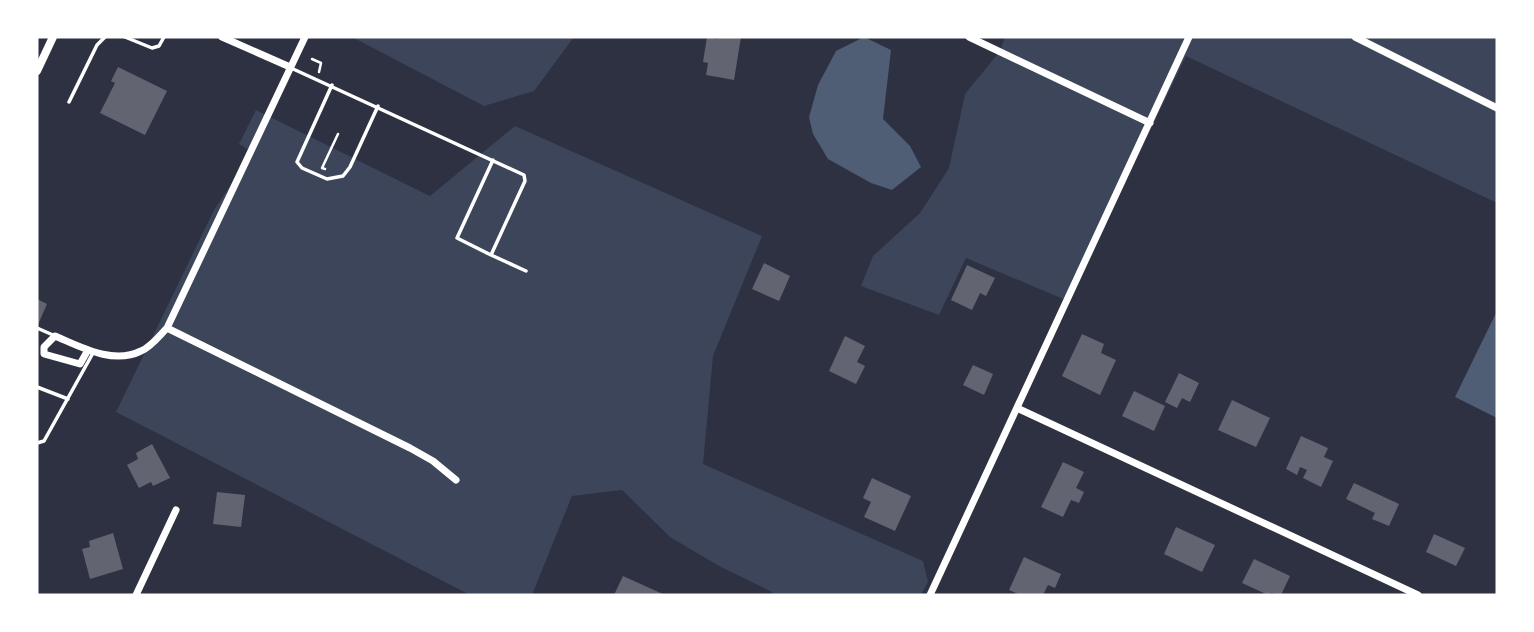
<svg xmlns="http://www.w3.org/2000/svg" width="1534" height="632" viewBox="0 0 1534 632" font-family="Inter,sans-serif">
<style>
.green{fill:#3c4559}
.water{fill:#4f5d75}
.building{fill:#626471}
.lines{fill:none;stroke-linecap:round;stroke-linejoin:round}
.path{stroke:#fff;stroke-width:2.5}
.service{stroke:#fff;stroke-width:3.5}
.minor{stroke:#fff;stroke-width:7}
.tertiary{stroke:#fff;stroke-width:8}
</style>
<rect width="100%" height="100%" fill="#2d3142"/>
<!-- green -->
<path class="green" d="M352,37H574L534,91L484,106Z
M1005,37H1497V203L1186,56L1068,301L966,258L939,315L861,286L873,256L920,213L949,168L965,94L1000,51Z
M256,110L430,196L515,126L762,236L713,356L703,464L923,561L928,582L921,595H773L772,592L719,566L670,537L622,490L572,496L532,595H470L116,412L214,210L252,152L239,144Z"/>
<!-- water -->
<path class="water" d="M864,37L891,50L883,119L910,146L921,167L892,190L871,183L828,159L813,134L809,117L818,85L836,51Z
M1497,311V418L1455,397Z"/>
<!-- building -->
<path class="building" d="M707,37L718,39V37H741L734,80L706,75L708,63L703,62Z
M118,67L167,91L145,135L100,113L115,83L111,81Z
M764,263L790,276L779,301L752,289Z
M967,265L995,278L986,296L980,293L972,310L951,300Z
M37,299L47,304L37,327Z
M1082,334L1104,344L1101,353L1116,360L1100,395L1062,376Z
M845,336L865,346L857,362L865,366L856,384L829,371Z
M973,365L993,374L984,395L963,385Z
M1179,373L1199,383L1190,402L1182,398L1177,408L1165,402Z
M1134,391L1165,406L1154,431L1122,416Z
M1232,400L1270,418L1256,447L1218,430Z
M1301,436L1328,448L1324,457L1333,461L1321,487L1303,478L1307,470L1300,467L1297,475L1286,469Z
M152,444L170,478L153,486L151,482L139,488L127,465L138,459L136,453Z
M1063,462L1084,472L1076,488L1084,492L1079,503L1071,500L1063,517L1041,507Z
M872,478L911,496L895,531L864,517L871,502L863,498Z
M1354,483L1399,504L1389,526L1372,519L1375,513L1346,499Z
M217,492L245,495L241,527L213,524Z
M1176,527L1215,545L1202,572L1164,554Z
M113,533L123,569L90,579L82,549L90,547L89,541Z
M1434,534L1465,548L1456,566L1426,552Z
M1024,557L1061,574L1055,588L1048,585L1043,595H1020L1009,590Z
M1254,559L1290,576L1281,595L1271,593L1268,595L1242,583Z
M623,576L665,595H614Z"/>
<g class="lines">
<!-- path -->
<path class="path" d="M312,59L321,63L319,72
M325,169L322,168L338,134"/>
<!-- service -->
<path class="service" d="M125,37L152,48L159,46L164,37
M291,68L524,175L525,181L491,255L526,271
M332,85L297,162L302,168L327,179L343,176L350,167L378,106
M69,102L97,45L105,37
M491,255L457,238L493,160
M37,328L53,335
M37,387L68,399
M37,443L44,441L93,353"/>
<!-- minor -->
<path class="minor" d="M222,37L290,67
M969,37L1150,123
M1355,37L1497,108
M167,328L410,448L433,461L456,480
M88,350L80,364L44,354V347L55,336C81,347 113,365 141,351C151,347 159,336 167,328L305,37
M1017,408L1418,595
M136,595L176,510
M930,595L1189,37"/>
<!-- tertiary -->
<path class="tertiary" d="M37,71L53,37"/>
</g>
<!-- border -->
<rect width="1534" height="632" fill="none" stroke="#ffffff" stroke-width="77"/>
</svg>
